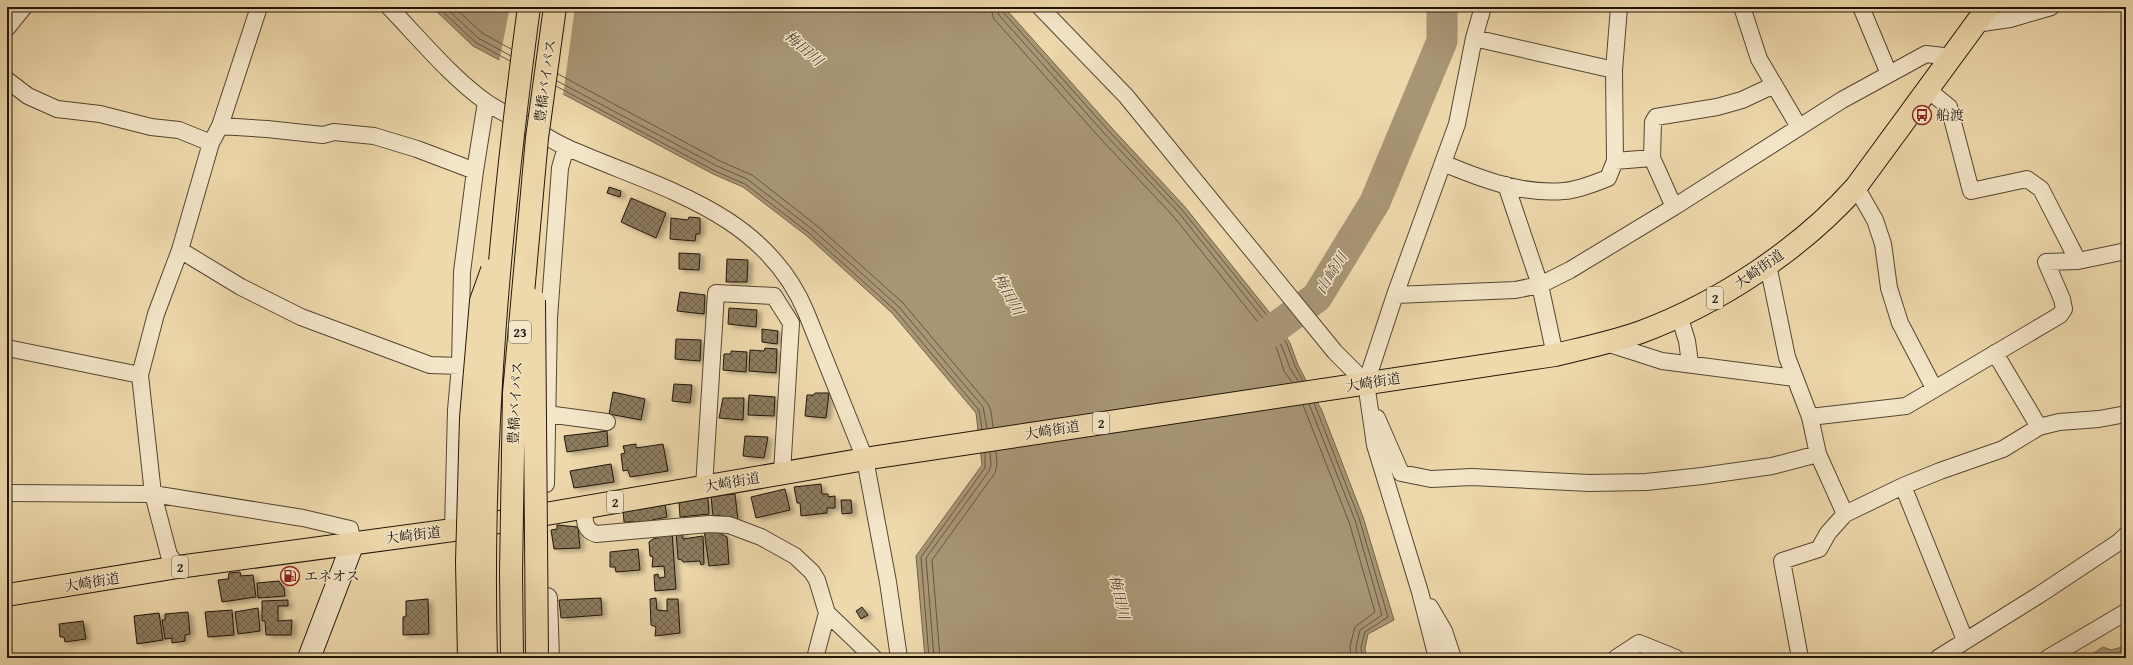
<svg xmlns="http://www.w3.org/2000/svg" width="2133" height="665" viewBox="0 0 2133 665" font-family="'Gentium Book Plus','Noto Serif JP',serif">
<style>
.water{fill:#a89675;stroke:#72624a}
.pier{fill:#eed9ac}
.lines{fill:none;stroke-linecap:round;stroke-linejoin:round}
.shore{stroke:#645640;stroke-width:1}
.river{stroke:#a89675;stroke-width:31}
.building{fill:url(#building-cross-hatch);stroke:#21150a;filter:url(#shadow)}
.minor-casing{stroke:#544632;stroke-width:18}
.tertiary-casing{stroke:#544632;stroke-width:22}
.secondary-casing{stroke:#21150a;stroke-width:24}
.primary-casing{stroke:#21150a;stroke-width:24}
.minor{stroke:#f4e6c9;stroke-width:16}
.tertiary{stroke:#f4e6c9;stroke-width:20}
.secondary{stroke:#f4e6c9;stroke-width:22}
.primary{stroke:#eed9ac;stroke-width:22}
.trunk-bridge-casing{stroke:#21150a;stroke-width:24;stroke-linecap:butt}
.trunk-bridge{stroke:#eed9ac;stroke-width:22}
.labels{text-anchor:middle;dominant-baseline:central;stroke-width:3;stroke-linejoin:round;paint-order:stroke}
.shield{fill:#f4e6c9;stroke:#605443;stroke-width:1}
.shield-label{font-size:13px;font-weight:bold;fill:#21150a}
.street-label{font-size:14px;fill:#21150a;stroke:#f4e6c9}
.poi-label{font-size:14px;fill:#21150a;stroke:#f4e6c9;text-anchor:start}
.water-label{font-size:15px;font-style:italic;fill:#574935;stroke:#f4e6c9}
</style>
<defs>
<pattern id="building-cross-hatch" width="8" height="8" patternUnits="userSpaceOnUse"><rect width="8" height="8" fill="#8c7b5e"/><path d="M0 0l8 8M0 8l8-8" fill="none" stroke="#72644c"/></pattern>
<filter id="shadow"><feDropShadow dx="4.5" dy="2.5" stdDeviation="2" flood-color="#0004"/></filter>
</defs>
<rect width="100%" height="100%" fill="#eed9ac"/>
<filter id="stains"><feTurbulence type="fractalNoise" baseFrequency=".005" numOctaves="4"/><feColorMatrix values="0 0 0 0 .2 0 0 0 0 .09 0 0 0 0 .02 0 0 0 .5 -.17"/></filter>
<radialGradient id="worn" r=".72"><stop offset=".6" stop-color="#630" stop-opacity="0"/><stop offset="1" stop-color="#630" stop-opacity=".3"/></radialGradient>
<!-- water -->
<path class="water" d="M432,7H1004L1110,126L1185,207L1273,317L1290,343L1298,365L1322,411L1363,517L1394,620L1368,634L1365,648L1366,658H925L916,556L982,465L976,413L892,313L807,236L743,187L713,174L473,46Z
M2126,646V658H2086L2103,647L2111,650Z"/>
<!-- pier -->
<path class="pier" d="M510,7H575L563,96L499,62Z"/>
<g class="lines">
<!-- shore -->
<path class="shore" d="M438,7L475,42L510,61
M445,7L478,38L511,56
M454,7L482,33L511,49
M990,7L994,19L1099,137L1174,217L1261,326L1277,349L1284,371L1292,382
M996,7L999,15L1103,132L1179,213L1266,322L1282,347L1290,368L1298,381
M1001,7L1002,11L1107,129L1182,210L1270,319L1287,344L1295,366L1303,381
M558,74L720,161L752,175L816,225L903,303L988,404L991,411L993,427
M557,81L717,166L747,179L812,229L899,307L983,407L987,428
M556,86L715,171L745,184L809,233L895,310L979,410L982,429
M1314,403L1359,518L1388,617L1365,632L1361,647L1362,658
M1309,404L1355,520L1382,615L1360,630L1356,647L1357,658
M1303,405L1349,522L1375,612L1355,627L1350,646L1351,658
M929,658L921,557L985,468V453
M934,658L926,558L989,471L991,465L990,452
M940,658L932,560L995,473L997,465L996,451"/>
<!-- river -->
<path class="river" d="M1245,350L1317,297L1375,202L1442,41V7"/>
</g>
<!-- building -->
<path class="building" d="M609,187L621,191L620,197L607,193Z
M631,198L666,213L656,238L621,222Z
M689,217L700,218V234H696L695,241L670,239L671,218L688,220Z
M679,253L700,254L699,270L679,269Z
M727,259L748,260L747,282H726Z
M680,292L705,295L704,314L677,311Z
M729,308L757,310L756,327L728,324Z
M762,329L778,331L777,344L762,342Z
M676,339L701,340L700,361L675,359Z
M765,348L777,349L776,373L749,371L750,350L764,351Z
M731,351L747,352L746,372L723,370L724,354H731Z
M674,384L692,385L690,403L672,401Z
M613,392L645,399L641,420L609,414Z
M815,393H829L826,418L805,416L807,395H814Z
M749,395L775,397L774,416L748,415Z
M723,398H744L743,420L719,418Z
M607,431L608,446L567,452L564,436Z
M745,436L768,437L764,458L743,456Z
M636,444V448L663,444L668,471L630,477L628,470L623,471L621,454L625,453L623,446Z
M611,464L614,482L574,488L570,471Z
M821,484L822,494H828V497L835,496V508H827V513L801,516L800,503H797L794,487Z
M785,489L790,510L756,518L751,497Z
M735,494L738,520H732V517L721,519L720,515L713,516L711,496Z
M708,498L709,514L680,517L679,501Z
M841,500H851L852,513L842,514Z
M665,504L667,517L652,520L651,522H624L623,510Z
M557,525L578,527L580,548L554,549L551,530L557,529Z
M704,530H721V534L727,537L729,564L709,566Z
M676,531H682L683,539L703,536L704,564L701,565L700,561L683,562L682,560L678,559Z
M672,532L676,589L655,591L654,575L658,574L659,578L665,577L664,566L652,567L653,557L650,556L649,542L653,539L658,538L659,533Z
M638,549L640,570L616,572L615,567H610V552Z
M240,572L241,576L253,575L256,597L222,602L218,580L228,579L229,573Z
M279,581L284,588L285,596L258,598L257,583Z
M601,598L602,615L561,618L559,600Z
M656,598L657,610L667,611V599H678L680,633L655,636L656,627L651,625L650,599Z
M428,599L429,634L403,635V617L406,616V601Z
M288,600V606H278V621L292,620L291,635H266L265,621H262V601Z
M862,607L868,615L861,619L856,611Z
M258,608L260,631L238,634L235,612Z
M232,610L234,635L208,637L205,612Z
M188,612L190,634L185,635V641L172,643V638L165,639L162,620H165V614Z
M159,613L163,640L137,644L134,616Z
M83,621L86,639L65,642L64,637H60L59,624Z"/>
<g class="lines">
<defs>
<path id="minor" d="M389,7C420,39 450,76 486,102C497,110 511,116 523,123C538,131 552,141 568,148C658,188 764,211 806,312L865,459L888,582L899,658
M1040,7L1126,96L1335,352L1366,383
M1742,7L1759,59L1799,127
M1861,7L1889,74
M1975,24L2010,19L2051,7
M7,28L24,7
M1474,38L1614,70
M7,80L28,96L57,109L100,114L151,127L179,130L211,143
M1928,90L1949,107L1971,191L2027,179L2041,189L2078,261
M220,126L267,129L323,135L334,132L374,136L417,149L475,171L462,272L460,366
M1615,161L1652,158
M1443,163C1481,179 1523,195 1564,191C1579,190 1595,183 1608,178L1615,161L1614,70L1619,7
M475,171L486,102
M1506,185L1540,285L1555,355
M1856,187L1875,220L1883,244L1889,288L1900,323L1934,388
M1674,207L1652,158L1653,122L1656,117L1717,107L1742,100L1774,85
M180,250L241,287L301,317L430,365L460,366L456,410L453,530
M1768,265L1787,357L1810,417L1818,454L1845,514
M1395,295L1515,290L1540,285L1570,270L1674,207L1842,100L1926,54L1952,57
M1679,315L1687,341L1690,363
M1606,343L1662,361L1795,378
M7,348L140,375
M1995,353L2039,427
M547,414L607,422
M1810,417L1906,406L2060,315L2064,309L2062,299L2046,262L2078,261L2126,251
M1377,418L1401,473L1431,479L1472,477L1589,483L1646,482L1702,476L1772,466L1818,454
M546,484L549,318L560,168L566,147
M1903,486L1965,640
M704,487L716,293L774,296L791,323L782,473
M7,493L153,494L303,518L350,529L353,543
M584,507C585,519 583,530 596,534L709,524L729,525L761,537L795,556L812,572L817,580L827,613L874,658
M178,567L169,555L153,494L140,375L156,314L180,250L211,143L220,126L259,7
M1430,607L1444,631L1453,658
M815,658L827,613
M1437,658L1420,592L1375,445L1366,383L1395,295L1457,124L1474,38L1483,7
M1616,658L1639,643L1676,658
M1800,658L1782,561L1819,549L1828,533L1845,514L1903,486L1940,471L2003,449L2039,427L2059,422L2099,419L2126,414
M1938,658L2039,595L2119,542L2126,535
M2048,658L2126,612"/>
<path id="tertiary" d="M547,598L549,658"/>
<path id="secondary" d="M309,658L353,543"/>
<path id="primary" d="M7,595L178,567L453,530L877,457L1555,355C1584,348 1613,342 1641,332C1719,303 1801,249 1856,187L1988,7"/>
</defs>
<!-- minor casing -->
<use href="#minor" class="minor-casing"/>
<!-- tertiary casing -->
<use href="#tertiary" class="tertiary-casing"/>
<!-- secondary casing -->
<use href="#secondary" class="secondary-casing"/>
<!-- primary casing -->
<use href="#primary" class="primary-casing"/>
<!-- minor -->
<use href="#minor" class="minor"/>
<!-- tertiary -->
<use href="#tertiary" class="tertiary"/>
<!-- secondary -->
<use href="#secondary" class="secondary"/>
<!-- primary -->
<use href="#primary" class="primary"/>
<defs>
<path id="trunk-bridge" d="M534,300L537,658
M469,658L467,562L471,418L481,301L492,270
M486,658C480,440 500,222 529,7
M512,658L511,572L514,393L537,138L555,7"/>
</defs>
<!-- trunk-bridge casing -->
<use href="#trunk-bridge" class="trunk-bridge-casing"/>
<!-- trunk-bridge -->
<use href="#trunk-bridge" class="trunk-bridge"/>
</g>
<!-- icons -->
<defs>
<symbol id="bus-ring" viewBox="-11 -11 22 22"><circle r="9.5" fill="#f4e6c9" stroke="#8f2418" stroke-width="1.5"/><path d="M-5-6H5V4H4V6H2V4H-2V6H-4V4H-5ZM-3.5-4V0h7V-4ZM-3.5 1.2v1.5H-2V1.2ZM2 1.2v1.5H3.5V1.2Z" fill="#8f2418"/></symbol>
<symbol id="fuel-ring" viewBox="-11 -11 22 22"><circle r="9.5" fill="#f4e6c9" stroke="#8f2418" stroke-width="1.5"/><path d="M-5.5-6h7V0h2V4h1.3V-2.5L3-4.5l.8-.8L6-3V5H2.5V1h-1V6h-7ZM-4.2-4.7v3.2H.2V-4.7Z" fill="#8f2418"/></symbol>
</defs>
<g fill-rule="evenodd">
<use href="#bus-ring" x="1911" y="104" width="22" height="22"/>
<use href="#fuel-ring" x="279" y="565" width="22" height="22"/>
</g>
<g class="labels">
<!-- shield labels -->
<g class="shield">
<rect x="1707" y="287" width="16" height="22" rx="3"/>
<rect x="509" y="321" width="22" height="22" rx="3"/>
<rect x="1093" y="412" width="16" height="22" rx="3"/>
<rect x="607" y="491" width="16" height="22" rx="3"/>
<rect x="172" y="556" width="16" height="22" rx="3"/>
</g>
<g class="shield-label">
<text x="1715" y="298">2</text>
<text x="520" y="332">23</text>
<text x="1101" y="423">2</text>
<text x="615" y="502">2</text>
<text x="180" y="567">2</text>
</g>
<!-- street labels -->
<g class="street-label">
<text transform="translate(545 81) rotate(-82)">豊橋バイパス</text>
<text transform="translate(1759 269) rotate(-35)">大崎街道</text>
<text transform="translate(1373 382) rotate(-9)">大崎街道</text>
<text transform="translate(515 403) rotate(-87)">豊橋バイパス</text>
<text transform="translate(1052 430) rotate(-9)">大崎街道</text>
<text transform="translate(732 482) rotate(-10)">大崎街道</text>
<text transform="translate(413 535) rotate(-7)">大崎街道</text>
<text transform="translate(92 582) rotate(-9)">大崎街道</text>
</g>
<!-- poi labels -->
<g class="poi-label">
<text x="1936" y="115">船渡</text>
<text x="304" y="576">エネオス</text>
</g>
<!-- water labels -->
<g class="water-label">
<text transform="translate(804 48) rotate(41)">梅田川</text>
<text transform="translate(1331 273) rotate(-58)">山崎川</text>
<text transform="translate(1009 294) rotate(62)">梅田川</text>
<text transform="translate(1120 597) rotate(77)">梅田川</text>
</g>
</g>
<!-- margin -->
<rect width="2133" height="665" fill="none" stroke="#eed9ac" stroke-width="24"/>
<rect x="8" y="8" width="2117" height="649" fill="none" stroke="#21150a" stroke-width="2"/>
<rect x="12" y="12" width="2109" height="641" fill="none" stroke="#21150a"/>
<rect width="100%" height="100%" filter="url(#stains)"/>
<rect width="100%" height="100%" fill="url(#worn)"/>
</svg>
